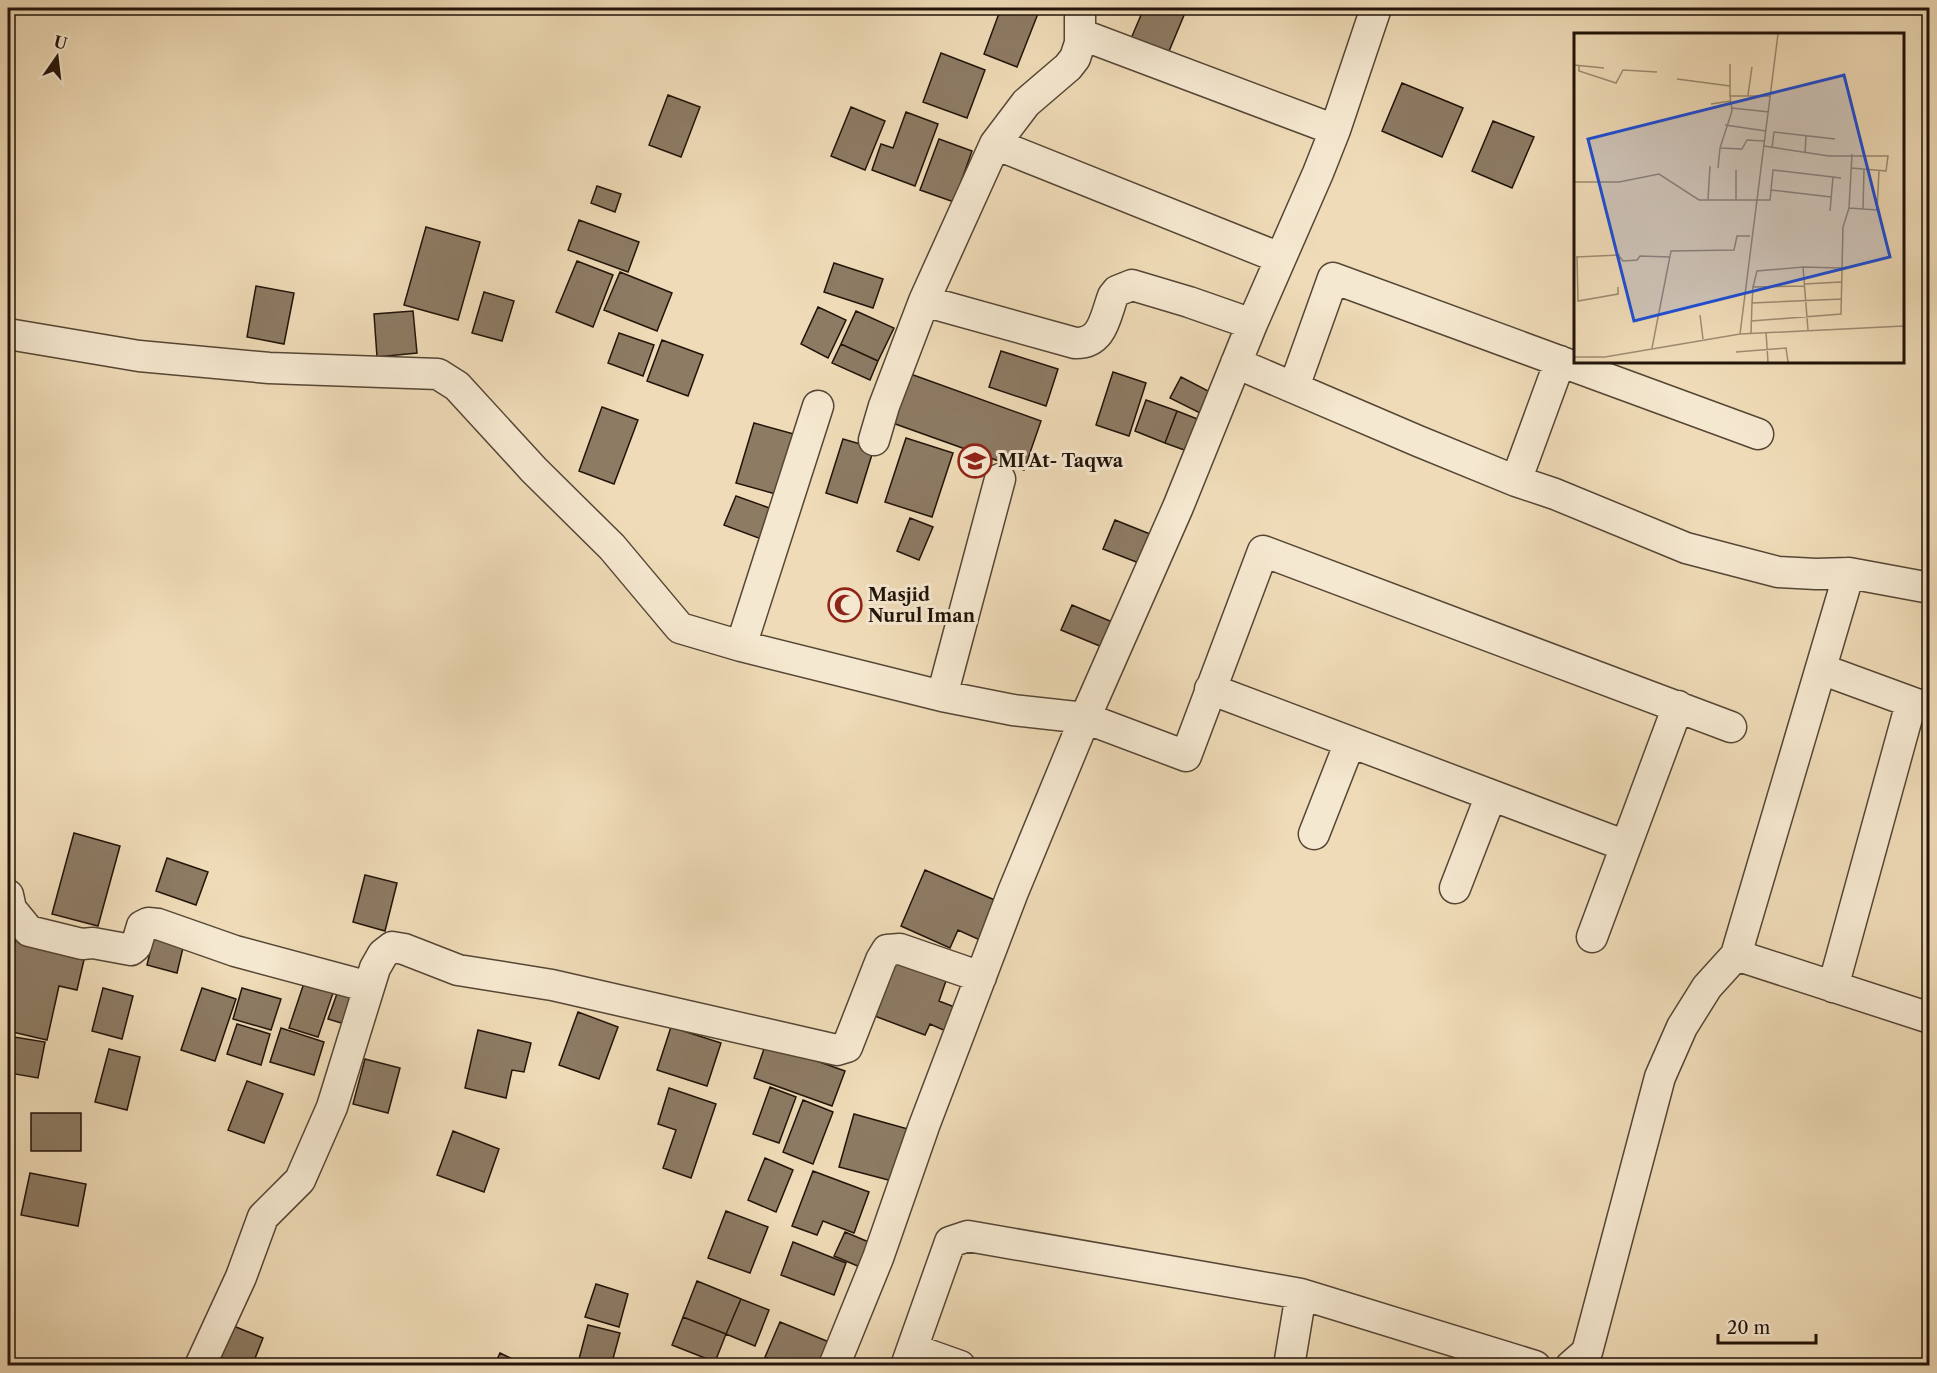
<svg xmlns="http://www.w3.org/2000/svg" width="1937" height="1373" viewBox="0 0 1937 1373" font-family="'Libre Caslon Text',serif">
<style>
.building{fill:#8d7b64;stroke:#22140a;stroke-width:1.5}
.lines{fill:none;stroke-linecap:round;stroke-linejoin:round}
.street-casing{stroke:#554635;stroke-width:33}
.street{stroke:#f5e8d0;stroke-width:30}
.labels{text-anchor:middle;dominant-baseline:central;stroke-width:6;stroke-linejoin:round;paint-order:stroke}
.poi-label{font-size:18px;font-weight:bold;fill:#22140a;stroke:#f5e8d0;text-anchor:start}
.inset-road{fill:none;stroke:#9d8b72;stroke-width:1.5}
.view{fill:#1d4ed8;fill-opacity:0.15;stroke:#1d4ed8;stroke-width:3}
.inset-edge{fill:none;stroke:#22140a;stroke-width:3}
</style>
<rect width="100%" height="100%" fill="#efdbb7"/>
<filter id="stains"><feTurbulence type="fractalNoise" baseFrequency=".00333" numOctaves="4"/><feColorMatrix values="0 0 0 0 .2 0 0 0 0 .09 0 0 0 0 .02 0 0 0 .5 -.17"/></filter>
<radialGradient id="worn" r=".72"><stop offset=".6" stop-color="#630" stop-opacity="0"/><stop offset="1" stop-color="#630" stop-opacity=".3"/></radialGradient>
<!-- building -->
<path class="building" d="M1001,8H1031L1039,11L1017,67L984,54Z
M1144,8H1187L1167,56L1130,41Z
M941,53L985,70L967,118L923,102Z
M1402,83L1463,108L1442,157L1382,131Z
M668,95L700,107L681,157L649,145Z
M851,107L885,121L865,170L831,156Z
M906,112L938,124L915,186L872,170L881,144L893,148Z
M1493,121L1534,137L1512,188L1472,171Z
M939,139L972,151L954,202L920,190Z
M597,186L621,194L615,212L591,203Z
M579,220L639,242L628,272L568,250Z
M426,227L480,242L458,320L404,305Z
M577,261L613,275L593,327L556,312Z
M834,263L883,279L873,308L824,292Z
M620,272L672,293L657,331L604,310Z
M256,286L294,293L284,344L247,337Z
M484,292L514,301L502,341L472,333Z
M818,307L846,320L828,358L801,344Z
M413,311L417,353L377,357L374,314Z
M856,311L894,328L878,361L841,344Z
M619,333L654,345L643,376L608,363Z
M662,340L703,355L688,396L647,381Z
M841,344L878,361L870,380L832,363Z
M1001,351L1058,369L1046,406L989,387Z
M905,372L1041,421L1024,470L887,421Z
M1113,372L1146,383L1129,436L1096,425Z
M1181,377L1216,395L1206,416L1170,398Z
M1146,400L1177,411L1165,443L1135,431Z
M602,407L638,420L614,484L579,471Z
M1177,411L1210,424L1198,455L1165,443Z
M754,423L801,436L783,496L736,483Z
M906,438L953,453L932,517L885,502Z
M843,439L874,448L857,503L826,493Z
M736,496L775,510L764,540L724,525Z
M910,518L933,527L919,560L897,551Z
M1115,520L1155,536L1144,565L1103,549Z
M1072,605L1117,624L1107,649L1061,630Z
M74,833L120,846L98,926L52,914Z
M167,858L208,872L196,905L156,891Z
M925,870L997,901L980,940L958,930L950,948L901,926Z
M365,875L397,883L385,931L353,922Z
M156,928L186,935L177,973L147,965Z
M17,934L86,951L77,990L59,986L47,1040L8,1031V973Z
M896,954L948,975L939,1001L957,1008L948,1032L930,1024L925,1035L872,1015Z
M306,977L335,987L318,1037L289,1028Z
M103,988L133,996L122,1039L92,1031Z
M202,988L236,999L215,1061L181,1050Z
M242,988L281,999L271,1030L233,1019Z
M338,991L357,998L348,1025L328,1019Z
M578,1012L618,1027L599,1079L559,1065Z
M237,1024L270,1034L261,1065L227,1054Z
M671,1027L721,1043L707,1086L657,1070Z
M281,1028L324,1042L314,1075L270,1062Z
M478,1030L531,1043L524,1072L512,1070L506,1098L465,1088Z
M8,1036L45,1042L38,1078L10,1073L8,1086Z
M766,1043L845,1071L832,1106L754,1078Z
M109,1049L140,1057L127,1110L95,1102Z
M365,1059L400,1068L388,1113L353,1104Z
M247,1081L283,1094L264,1143L228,1130Z
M770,1087L796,1097L779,1143L753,1134Z
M669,1088L716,1104L691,1178L663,1168L676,1130L658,1124Z
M803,1100L833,1112L813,1164L783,1152Z
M31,1113H81V1151H31Z
M854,1114L915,1131L900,1183L839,1167Z
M453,1131L499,1149L484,1192L437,1175Z
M765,1158L793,1170L776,1212L748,1200Z
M813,1171L869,1192L854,1233L823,1221L817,1235L792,1226Z
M30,1173L86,1184L78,1226L21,1215Z
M726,1211L768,1227L750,1273L708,1258Z
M845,1232L871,1243L860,1267L834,1256Z
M793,1242L846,1263L834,1295L781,1275Z
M697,1281L741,1299L726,1334L683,1317Z
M596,1284L628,1294L619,1327L585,1317Z
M741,1299L769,1310L755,1346L726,1334Z
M683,1317L726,1334L715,1362L672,1345Z
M780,1322L834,1344L825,1366H787L765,1357Z
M231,1325L263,1338L252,1366H215Z
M588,1325L620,1333L611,1366H587L578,1363Z
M500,1353L527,1366H494Z"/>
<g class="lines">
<defs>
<path id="street" d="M1080,8V43L1075,58L1068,67L1026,103L995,144L924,301L1075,343C1103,344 1105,317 1113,296L1117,291L1132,285L1189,302L1252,324
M1080,34L1335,130
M995,144L1280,258
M8,334L139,356L269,368L438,374L457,386L534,470L612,547L680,628L741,646L942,696L1013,710L1085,718L1186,756L1263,551L1731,727
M1236,363L1418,441L1516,481L1555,494L1686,548L1778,572L1816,574L1849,573L1930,588
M1294,387L1333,278L1758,434
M874,440L884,406L924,301
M1516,481L1560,361
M741,646L818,406
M1821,669L1930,709
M1210,689L1626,846
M942,696L1000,479
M1314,834L1350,742
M1455,888L1491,795
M8,895L11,909L29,931L82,944L93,943L131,950L136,946L142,926L148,923L158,924L235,951L369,987
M1592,937L1678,706
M1736,955L1930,1018
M1833,987L1911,703
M1301,1294L1535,1366
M912,1349L950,1242L968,1236L1301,1294L1289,1366
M200,1366L241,1277L263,1217L300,1180L332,1107L375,968L383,954L392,947L404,949L458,970L552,985L837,1050L847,1047L881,960L887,950L900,949L981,977
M834,1366L878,1258L924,1126L1013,892L1085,718L1178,507L1252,324L1318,173L1335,130L1376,8
M906,1366L912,1349L960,1366
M1571,1366L1587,1352L1660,1077L1682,1027L1707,987L1736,955L1849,573"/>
</defs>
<!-- street casing -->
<use href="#street" class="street-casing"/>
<!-- street -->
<use href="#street" class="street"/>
</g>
<!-- icons -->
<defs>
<symbol id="school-ring" viewBox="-11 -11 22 22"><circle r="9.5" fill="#f5e8d0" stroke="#8f2418" stroke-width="1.5"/><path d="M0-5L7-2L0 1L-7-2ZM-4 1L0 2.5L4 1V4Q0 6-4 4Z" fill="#8f2418"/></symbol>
<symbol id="mosque-ring" viewBox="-11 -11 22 22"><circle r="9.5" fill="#f5e8d0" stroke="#8f2418" stroke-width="1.5"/><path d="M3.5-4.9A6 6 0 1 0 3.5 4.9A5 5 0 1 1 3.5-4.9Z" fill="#8f2418"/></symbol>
</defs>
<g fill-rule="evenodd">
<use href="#school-ring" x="956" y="442" width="38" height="38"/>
<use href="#mosque-ring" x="826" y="586" width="38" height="38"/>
</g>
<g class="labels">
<!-- poi labels -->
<g class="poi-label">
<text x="998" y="461">MI At- Taqwa</text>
<text x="868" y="595">Masjid<tspan x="868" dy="21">Nurul Iman</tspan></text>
</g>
</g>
<!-- overview -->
<g transform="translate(1574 33)">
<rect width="330" height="330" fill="#efdbb7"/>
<path class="inset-road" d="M156,31V63M0,32L30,35M5,33V38L42,50L49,37L83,39M103,46L156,53M174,62L178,34M137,71L157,68M158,75L195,79M151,92L192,98M190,108L173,107L168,116L146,115L158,78L156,63H196M190,113L255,123H314L312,138L277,135M198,115L200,99L261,106M231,120L232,102M144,135L146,115M0,149H45L85,141L125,167H196L199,137L267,145M197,157L257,164M134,167L136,133M162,167V137M275,175L303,177L305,138M289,176L290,136M256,178L259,144M44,222L49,228L63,227L66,223L96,224M2,224L46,222M3,224L4,268L44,261V254M229,234L267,235M230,251L267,249M179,254L183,238L229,234L234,297M178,270L179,254L231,253M126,282L129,306M177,288L267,281L269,194L275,175L278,121M192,299L194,329M177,300L178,270L268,266M166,301L204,1M78,315L97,218L160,217L163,203H176M162,319L212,315L214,329M0,324H31L166,301L330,293"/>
<path class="view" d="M270,42L316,224L60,288L14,106Z"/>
<rect width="330" height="330" class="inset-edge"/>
</g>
<!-- margin -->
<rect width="1937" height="1373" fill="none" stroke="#efdbb7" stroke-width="30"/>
<rect x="9" y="9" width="1919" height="1355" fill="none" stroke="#22140a" stroke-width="3"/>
<rect x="15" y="15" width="1907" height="1343" fill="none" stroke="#22140a" stroke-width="1.5"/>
<!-- north arrow -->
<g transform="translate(57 57) rotate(14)" stroke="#f5e8d0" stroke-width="4.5" paint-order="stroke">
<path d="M0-4.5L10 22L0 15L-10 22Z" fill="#22140a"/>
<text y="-9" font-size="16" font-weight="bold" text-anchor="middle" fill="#22140a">U</text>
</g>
<!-- scale -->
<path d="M1718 1334v9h98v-9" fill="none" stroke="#22140a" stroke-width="3"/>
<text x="1727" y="1334" font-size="18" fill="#22140a" stroke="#f5e8d0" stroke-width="4.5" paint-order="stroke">20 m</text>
<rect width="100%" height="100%" filter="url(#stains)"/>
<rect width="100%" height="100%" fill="url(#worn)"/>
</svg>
